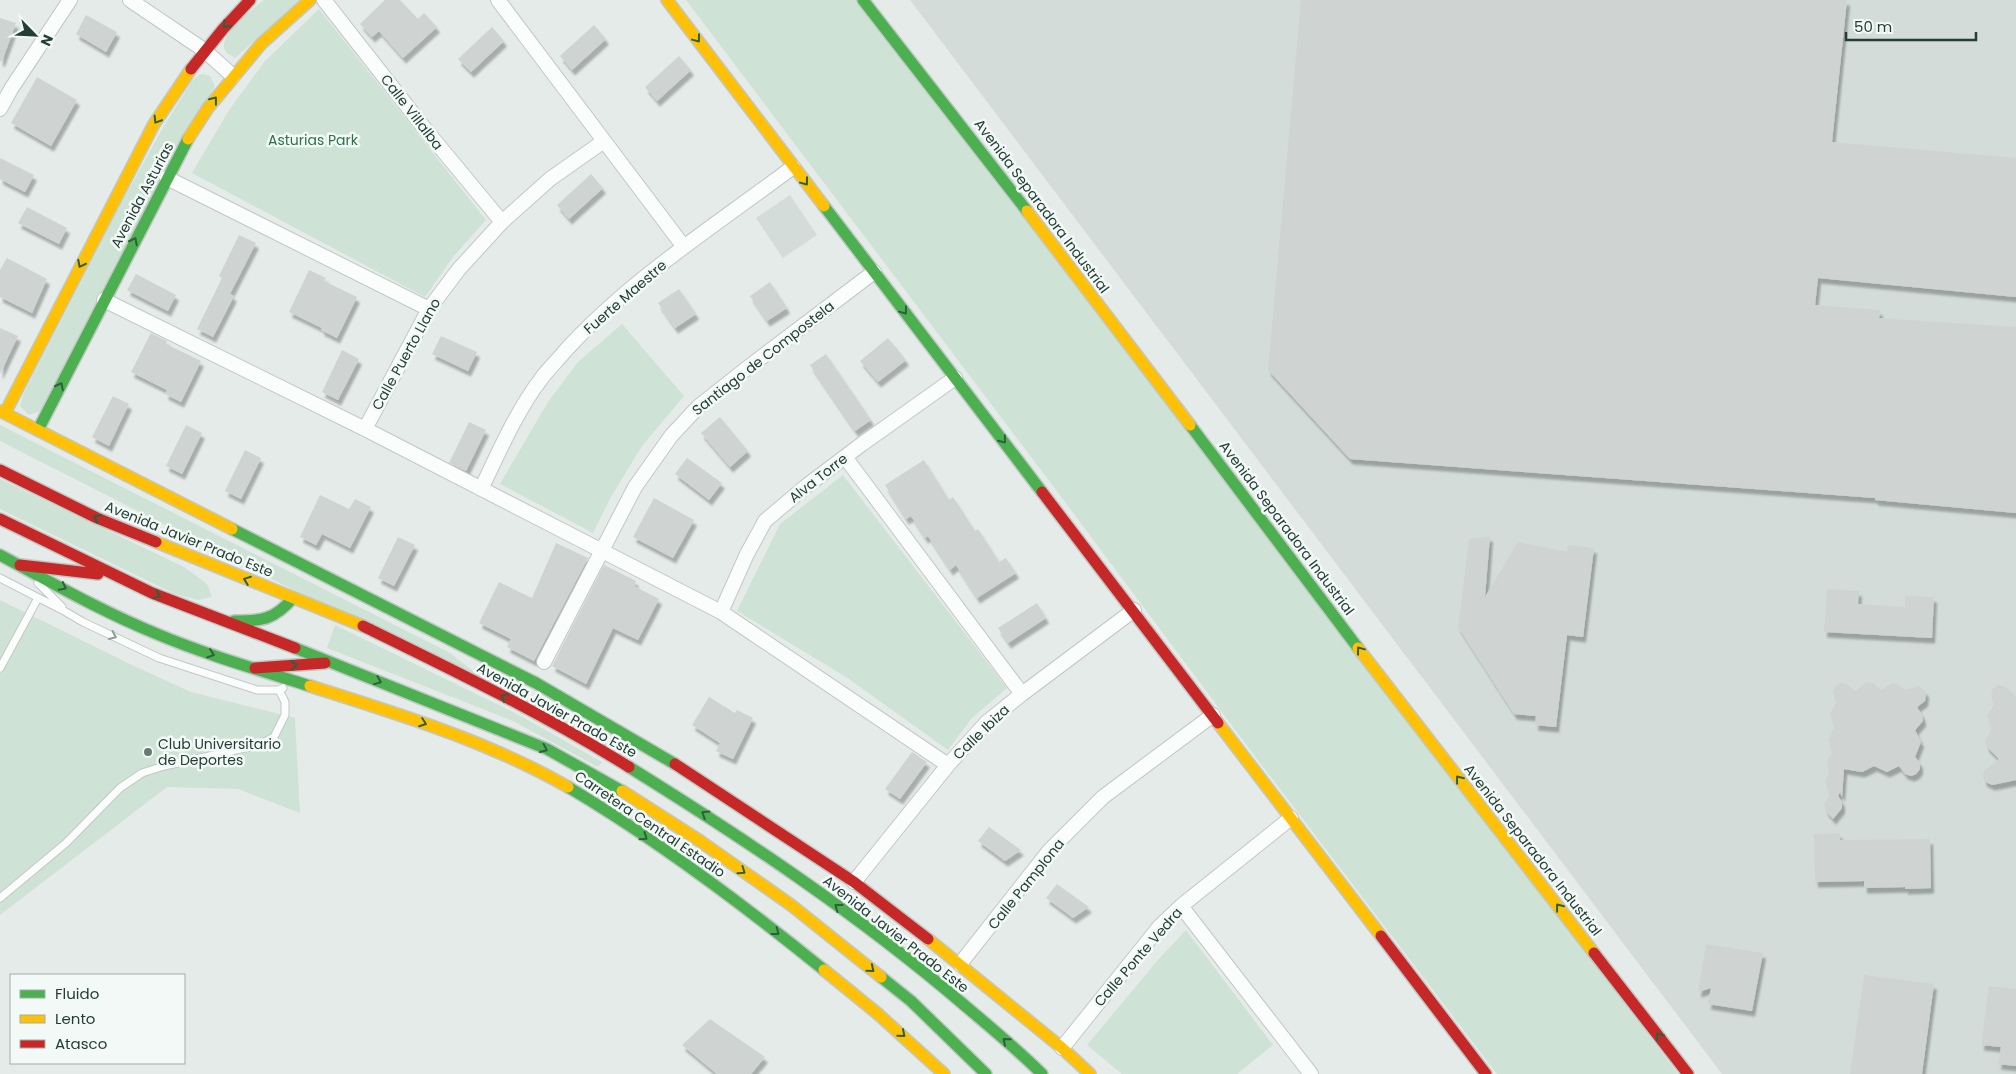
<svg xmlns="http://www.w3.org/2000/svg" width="2016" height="1074" viewBox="0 0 2016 1074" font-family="Poppins,sans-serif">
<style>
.built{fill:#d3dcd8}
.green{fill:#cee3d5}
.building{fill:#cfd4d2;filter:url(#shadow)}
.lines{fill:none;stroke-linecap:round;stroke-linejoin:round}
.lane-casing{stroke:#c2c8c5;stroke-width:9}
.street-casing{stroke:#c2c8c5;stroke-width:16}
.fast-casing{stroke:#c0c8c5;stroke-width:14}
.slow-casing{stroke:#c0c8c5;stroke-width:14}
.jam-casing{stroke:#c0c8c5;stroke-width:14}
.lane{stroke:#fbfcfc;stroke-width:7}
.street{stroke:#fbfcfc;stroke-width:14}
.fast{stroke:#4caf50;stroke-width:11}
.slow{stroke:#ffc107;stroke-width:11}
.jam{stroke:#c62828;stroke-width:11}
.oneway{stroke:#2f603e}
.oneway2{stroke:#8f9d99}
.poi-dot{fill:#677b74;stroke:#f3f9f6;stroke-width:2}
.labels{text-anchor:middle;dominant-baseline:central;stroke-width:5;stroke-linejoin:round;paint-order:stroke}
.street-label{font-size:14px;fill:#233e36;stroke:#f3f9f6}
.park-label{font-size:14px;fill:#2d7448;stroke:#f3f9f6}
.poi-label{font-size:14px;fill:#233e36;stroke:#f3f9f6;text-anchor:start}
</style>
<defs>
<filter id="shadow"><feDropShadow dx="3" dy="5.5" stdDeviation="1" flood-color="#0004"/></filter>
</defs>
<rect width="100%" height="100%" fill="#e5ebe8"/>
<!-- built -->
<path class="built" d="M910,0H2016V1074H1722Z
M790,195L817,235L783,258L756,218Z"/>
<!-- green -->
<path class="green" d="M264,0H300L235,58C231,55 224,53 224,47C222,33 253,8 264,0Z
M686,0H864L1678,1074H1497L1257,759L1056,490Z
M319,9L486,220L453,257L425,297L192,173L229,110L265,61Z
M203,74L210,76L215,86L40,411L29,415L20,406L23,395L121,203L164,126L191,82L199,75Z
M622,324L684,396L642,446L611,497L593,533L500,484L548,402L578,362Z
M0,425L450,653L490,684L392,640L0,441Z
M843,475L1007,688L972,718L948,750L846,677L737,611L780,524Z
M0,479L184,567L207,584L212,597L198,600L175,594L0,509Z
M0,600L134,666L191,692L295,718L300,813L238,789L167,787L0,915Z
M335,625L519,715L602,762L598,767L513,721L327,648Z
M1186,930L1273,1045L1237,1074H1122L1087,1045L1157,961Z"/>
<!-- building -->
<path class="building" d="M385,0H400L418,19L424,13L437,27L403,58L379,31L372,37L360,24Z
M1301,0H1847L1832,142L2016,158V297L1818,278L1815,305L1880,310L1879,318L2016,327V513L1875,500V498L1350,459L1268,370Z
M86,15L117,32L106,52L76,34Z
M0,18L16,23L2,61H0Z
M594,25L606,39L572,70L560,56Z
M492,27L504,41L471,72L458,59Z
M679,56L691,70L657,101L645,87Z
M37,77L77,100L51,146L11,123Z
M0,158L34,175L25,192L0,179Z
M591,174L603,188L569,219L557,205Z
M27,207L67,228L59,244L18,223Z
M239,235L256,243L230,294L234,296L213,337L197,329L222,278L219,276Z
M7,258L47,279L32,313L0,297V270Z
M309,270L326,278L324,281L357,297L337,338L321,330L322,328L289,312Z
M136,274L176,295L168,311L127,290Z
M770,282L787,308L767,321L750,296Z
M679,289L696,314L675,328L658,303Z
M0,328L18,336L0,374Z
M151,333L167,341L166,344L201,361L181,402L165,394L167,390L131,372Z
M441,336L477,352L468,371L432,354Z
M888,338L906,360L878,382L860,361Z
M342,350L359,359L338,400L322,392Z
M826,354L871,420L855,431L810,365Z
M113,396L129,404L109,446L92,437Z
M720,417L748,451L730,467L701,433Z
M469,422L486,430L466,471L449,463Z
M186,425L202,433L182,474L166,466Z
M245,450L261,458L241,499L225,491Z
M687,458L722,483L709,500L675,474Z
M924,460L949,500L953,497L975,531L978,529L999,562L1006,558L1016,573L977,598L956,565L950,570L928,536L925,538L911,516L906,519L885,485Z
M320,495L349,509L355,499L371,507L350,548L322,534L316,545L300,537Z
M654,498L694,520L673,558L633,537Z
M1490,536L1485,597L1518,542L1567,552L1568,545L1594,548L1583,637L1567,635L1556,727L1535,725L1536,716L1514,714L1458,627L1469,539Z
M398,537L415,545L394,586L378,578Z
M556,543L588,558L534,661L507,647L511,639L479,623L499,582L532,598Z
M604,565L636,581L634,586L659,599L638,640L613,628L586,684L552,666Z
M1827,589L1859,591L1858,604L1905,607V596L1934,597L1932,638L1824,632Z
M1037,603L1046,618L1008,643L998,628Z
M1867,682L1873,683L1881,690L1892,683L1897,684L1905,690L1919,686L1926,692L1925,701L1917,707L1922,715L1923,721L1915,730L1921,742L1915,757L1920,763V769L1916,774L1911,776L1905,774L1899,766L1887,772L1874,766L1862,772L1844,769L1842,797L1840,792L1838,796L1842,802V808L1833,819L1826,811L1824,805L1830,795L1825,781L1830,772L1827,765L1828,759L1833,752L1828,739L1835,727L1830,714L1836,703L1833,691L1836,686L1841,683L1847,684L1855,691Z
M1998,685L2004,686L2016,696V780L1992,785L1984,781L1983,775L1985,770L1999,759L1987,747L1985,741L1992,729L1987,716L1994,705L1991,693L1993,688Z
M709,697L735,713L737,710L753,718L733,759L716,751L720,743L692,725Z
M912,752L927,762L900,799L885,789Z
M989,827L1021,850L1005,861L978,841Z
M1840,833V840L1930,839L1931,888L1905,889V887L1864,888V881L1815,882L1814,834Z
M1057,884L1089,907L1073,918L1046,898Z
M1706,944L1763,953L1752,1011L1708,1004L1711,988L1698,992Z
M1864,975L1934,984L1922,1074H1850Z
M1989,986L2016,989V1066L1998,1064L2001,1047L1981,1045Z
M710,1019L765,1057L751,1074H717L682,1045Z"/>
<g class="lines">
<defs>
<path id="lane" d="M0,578L66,612L83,622L159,658L257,690H279L283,688
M38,583L62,607
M0,668L38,598
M0,898L66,843L120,788L142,773L164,766L259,745L274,737L285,715V702L279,690"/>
<path id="street" d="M130,0L204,50L233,76
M324,0L425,129L502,222
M498,0L684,247
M0,109L11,89L70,0
M167,178L429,309
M104,300L365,429L721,612L948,765
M365,429L429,309L459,269L502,222L550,179L604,141
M845,457L1022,694
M481,489C499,452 516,412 541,379C548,369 558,360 566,350C632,278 716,225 793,167
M721,612L747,554L765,521L805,487L862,444L955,378
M544,662L635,487L671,436L698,407L746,369L874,272
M854,882L948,765L987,722L1022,694L1134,610
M1181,906L1311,1074
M960,964L1049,851L1103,797L1213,715
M1062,1048L1160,926L1181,906L1291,818"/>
<path id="fast" d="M863,0L1027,211
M824,206L1042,492
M1190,425L1358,648
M38,430L188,139
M232,529L536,683L675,764
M0,555C52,583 103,612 157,634C207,655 259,670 310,686
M234,621C262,621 274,620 293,598
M295,648L547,749L622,791
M629,767C745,839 859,915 963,1004C990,1027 1017,1049 1042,1074
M568,787C656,839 745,906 824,970
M881,977L911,1001L986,1074"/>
<path id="slow" d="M667,0L824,206
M188,139L208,108L261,44L310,0
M1027,211L1190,425
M0,411L232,529
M5,413L154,124L191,69
M156,542L363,626
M1358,648L1594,953
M310,686C398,714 488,741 568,787
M1218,723L1381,936
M622,791L700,841L791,905L881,977
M928,939L1062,1048L1090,1074
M824,970L878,1014L944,1074"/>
<path id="jam" d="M191,69L223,29L250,0
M0,470L97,518L156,542
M1042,492L1218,723
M0,519L152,593L295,648
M20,565L98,574
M363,626C453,670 544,714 629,767
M255,668L325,663
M675,764L854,882L928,939
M1381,936L1486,1074
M1594,953L1688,1074"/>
</defs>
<!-- lane casing -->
<use href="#lane" class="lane-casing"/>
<!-- street casing -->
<use href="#street" class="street-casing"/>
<!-- fast casing -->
<use href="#fast" class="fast-casing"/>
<!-- slow casing -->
<use href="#slow" class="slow-casing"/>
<!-- jam casing -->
<use href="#jam" class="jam-casing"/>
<!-- lane -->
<use href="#lane" class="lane"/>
<!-- street -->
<use href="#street" class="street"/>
<!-- fast -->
<use href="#fast" class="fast"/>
<!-- slow -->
<use href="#slow" class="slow"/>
<!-- jam -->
<use href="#jam" class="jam"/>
</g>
<!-- one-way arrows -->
<defs><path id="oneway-chevron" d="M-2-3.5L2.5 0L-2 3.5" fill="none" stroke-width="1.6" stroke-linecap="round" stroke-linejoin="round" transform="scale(1.25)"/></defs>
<g class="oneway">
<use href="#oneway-chevron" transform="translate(226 25) rotate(132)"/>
<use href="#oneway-chevron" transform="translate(697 39) rotate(53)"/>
<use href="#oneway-chevron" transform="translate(214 100) rotate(-52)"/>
<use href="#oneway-chevron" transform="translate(157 120) rotate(122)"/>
<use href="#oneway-chevron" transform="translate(805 182) rotate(53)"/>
<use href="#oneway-chevron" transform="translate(134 241) rotate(-63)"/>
<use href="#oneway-chevron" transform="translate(81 264) rotate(117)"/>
<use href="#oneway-chevron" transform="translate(904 311) rotate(53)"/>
<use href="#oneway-chevron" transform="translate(60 386) rotate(-63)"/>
<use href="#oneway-chevron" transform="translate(1003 440) rotate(52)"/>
<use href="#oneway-chevron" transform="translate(97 518) rotate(-156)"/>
<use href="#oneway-chevron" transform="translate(247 580) rotate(-159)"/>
<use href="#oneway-chevron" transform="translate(63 587) rotate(27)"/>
<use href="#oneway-chevron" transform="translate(157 595) rotate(22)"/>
<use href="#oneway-chevron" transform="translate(1360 650) rotate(-127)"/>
<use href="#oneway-chevron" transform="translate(211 654) rotate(19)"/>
<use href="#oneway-chevron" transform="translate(294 665) rotate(-5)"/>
<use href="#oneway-chevron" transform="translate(378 681) rotate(22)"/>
<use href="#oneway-chevron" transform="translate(504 697) rotate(-152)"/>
<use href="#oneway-chevron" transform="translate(423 723) rotate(20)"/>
<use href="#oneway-chevron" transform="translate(544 749) rotate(25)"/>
<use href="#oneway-chevron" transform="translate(1459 779) rotate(-128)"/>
<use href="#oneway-chevron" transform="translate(705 814) rotate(-148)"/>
<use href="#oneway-chevron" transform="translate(644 837) rotate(35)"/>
<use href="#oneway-chevron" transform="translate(742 871) rotate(35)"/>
<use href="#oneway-chevron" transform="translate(838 907) rotate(-143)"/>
<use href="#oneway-chevron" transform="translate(1559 907) rotate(-128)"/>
<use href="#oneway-chevron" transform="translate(776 932) rotate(37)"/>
<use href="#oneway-chevron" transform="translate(871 969) rotate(39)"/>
<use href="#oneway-chevron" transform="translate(902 1034) rotate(41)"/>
<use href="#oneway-chevron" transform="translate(1659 1036) rotate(-128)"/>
<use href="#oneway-chevron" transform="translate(1006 1041) rotate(-139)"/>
</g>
<use class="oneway2" href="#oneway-chevron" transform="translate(113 636) rotate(25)"/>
<!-- markers -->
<circle class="poi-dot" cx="148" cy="752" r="5"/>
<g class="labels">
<!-- street labels -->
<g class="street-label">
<text transform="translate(412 112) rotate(52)">Calle Villalba</text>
<text transform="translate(142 195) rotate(-62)">Avenida Asturias</text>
<text transform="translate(1042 206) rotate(53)">Avenida Separadora Industrial</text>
<text transform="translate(625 297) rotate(-41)">Fuerte Maestre</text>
<text transform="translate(406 354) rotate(-61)">Calle Puerto Llano</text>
<text transform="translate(763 358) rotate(-38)">Santiago de Compostela</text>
<text transform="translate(818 478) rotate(-38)">Alva Torre</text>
<text transform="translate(1287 528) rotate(53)">Avenida Separadora Industrial</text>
<text transform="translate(189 539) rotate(22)">Avenida Javier Prado Este</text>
<text transform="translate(557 710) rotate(29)">Avenida Javier Prado Este</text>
<text transform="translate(981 732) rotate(-44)">Calle Ibiza</text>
<text transform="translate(650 824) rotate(34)">Carretera Central Estadio</text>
<text transform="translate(1533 850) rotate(52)">Avenida Separadora Industrial</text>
<text transform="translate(1026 884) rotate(-51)">Calle Pamplona</text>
<text transform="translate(896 934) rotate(38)">Avenida Javier Prado Este</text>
<text transform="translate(1138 957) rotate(-49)">Calle Ponte Vedra</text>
</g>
<!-- park labels -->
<g class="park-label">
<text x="313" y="140">Asturias Park</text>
</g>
<!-- poi labels -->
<g class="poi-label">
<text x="158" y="744">Club Universitario<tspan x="158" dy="16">de Deportes</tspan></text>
</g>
</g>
<!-- legend -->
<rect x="10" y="974" width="175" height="90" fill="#f3f9f6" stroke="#a0aea9"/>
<rect x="20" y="990" width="25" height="8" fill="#4caf50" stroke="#a0aea9"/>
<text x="55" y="999" font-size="15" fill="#233e36">Fluido</text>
<rect x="20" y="1015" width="25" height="8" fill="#ffc107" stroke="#a0aea9"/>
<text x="55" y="1024" font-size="15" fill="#233e36">Lento</text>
<rect x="20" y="1040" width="25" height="8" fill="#c62828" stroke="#a0aea9"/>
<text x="55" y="1049" font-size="15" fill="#233e36">Atasco</text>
<!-- north arrow -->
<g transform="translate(35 35) rotate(114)" stroke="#f3f9f6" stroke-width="4" paint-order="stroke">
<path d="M0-4L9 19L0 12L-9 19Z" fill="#233e36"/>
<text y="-8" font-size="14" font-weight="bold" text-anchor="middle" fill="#233e36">N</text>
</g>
<!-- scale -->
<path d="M1846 32v8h130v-8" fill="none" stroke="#233e36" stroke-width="2.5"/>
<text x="1854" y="32" font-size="15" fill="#233e36" stroke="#f3f9f6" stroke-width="4" paint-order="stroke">50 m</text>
</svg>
